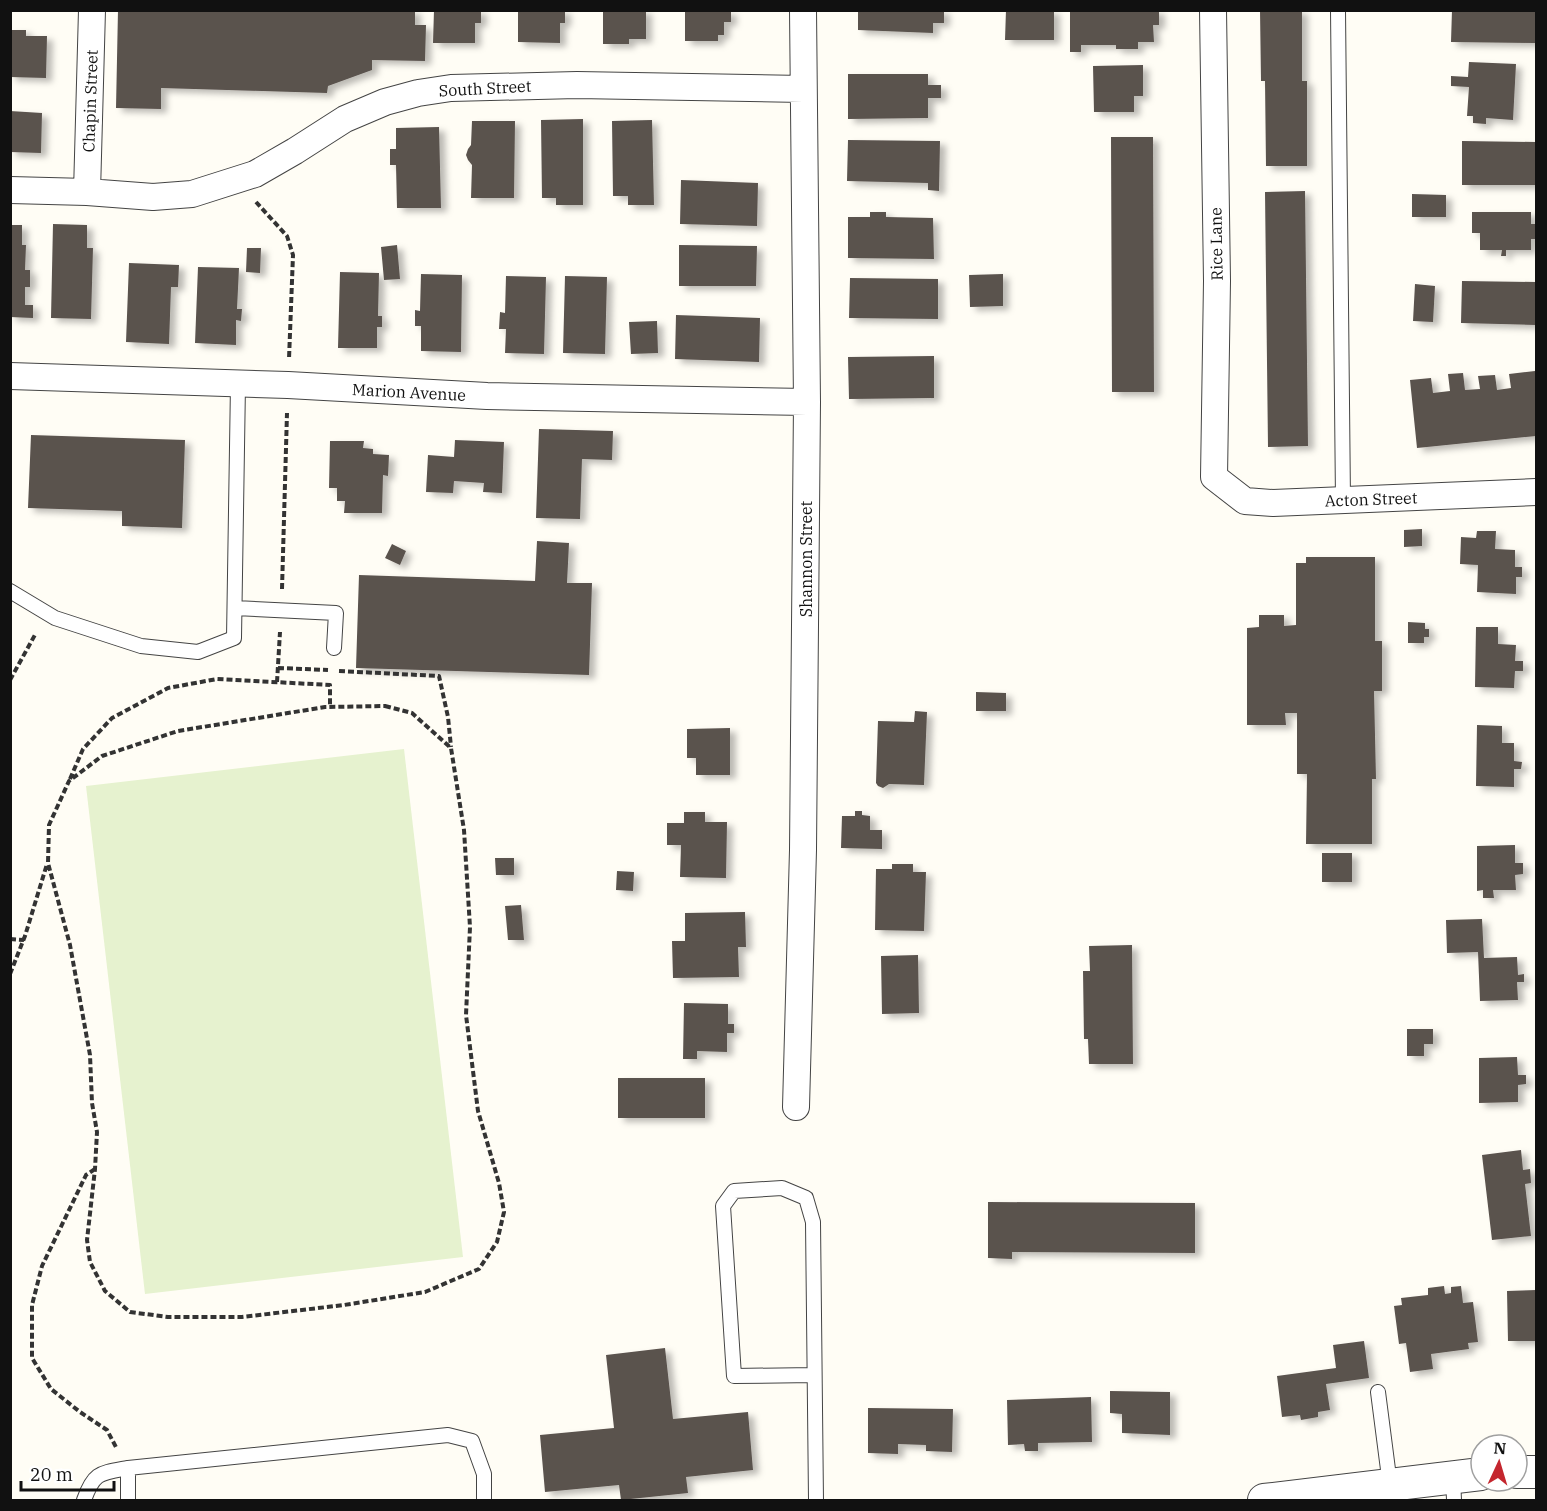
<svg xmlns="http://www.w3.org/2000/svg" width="1547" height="1511" viewBox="0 0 1547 1511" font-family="'IBM Plex Serif',serif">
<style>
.pitch{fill:#e6f2cf}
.building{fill:#5a524d;filter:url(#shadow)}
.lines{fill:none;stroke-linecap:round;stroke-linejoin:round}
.service-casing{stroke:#444;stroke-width:16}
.minor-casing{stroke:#444;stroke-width:28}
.tertiary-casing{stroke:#444;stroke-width:34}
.path{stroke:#333;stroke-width:4;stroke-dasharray:6 3;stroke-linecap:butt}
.service{stroke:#fff;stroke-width:14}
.minor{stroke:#fff;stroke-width:26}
.tertiary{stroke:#fff;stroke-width:32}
.labels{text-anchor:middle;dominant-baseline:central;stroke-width:6;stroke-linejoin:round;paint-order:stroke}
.street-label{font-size:16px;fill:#111;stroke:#fff}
</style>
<defs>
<filter id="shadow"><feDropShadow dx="6" dy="4" stdDeviation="3" flood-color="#0004"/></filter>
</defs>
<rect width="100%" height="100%" fill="#fffdf5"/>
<!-- pitch -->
<path class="pitch" d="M404,749L463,1257L145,1294L86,786Z"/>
<!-- building -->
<path class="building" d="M118,10H415V25H426L425,61L372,60V70L328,86L327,93L161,88V109L116,108Z
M434,10H481V23H475V43H433Z
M518,10H565V23H560V43L518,42Z
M603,10H646V39H629V44H603Z
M685,10L731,11V22H724V35H718V41H685Z
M858,10H944V23H933V33L858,30Z
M1006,10H1054V40H1005Z
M1070,10H1159V25H1153L1154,42H1138V49H1116V45H1081V52H1070Z
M1260,10H1302V81H1307V166H1266L1265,81H1261Z
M1452,10H1535V25H1536L1535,43L1451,42Z
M10,30H26V36H47L46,78L10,77Z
M1469,62L1516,64L1513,120L1486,118V124L1473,123V116H1467L1469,87L1451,86V76L1468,77Z
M1143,65V96H1134V112H1094L1093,66Z
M848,74H928V85H941V98H928V118L848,119Z
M10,111L42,113L41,153L10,152Z
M583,119V205H556V198H542L541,120Z
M652,120L654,205H628V196H613L612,121Z
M472,121H515L514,198H471L472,165L468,160L466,155L468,149L471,145Z
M439,127L441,208H397L396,165H390V149H396V128Z
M1111,137H1153L1154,392H1112Z
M848,140L940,141L939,191L928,190V183L847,181Z
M1462,141L1536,142V185H1462Z
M681,180L758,183L757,226L680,224Z
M1305,191L1308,446L1268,447L1265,192Z
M1412,194L1446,195V217H1412Z
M870,212H886V217L933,218L934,259L848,258V217H870Z
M1472,212H1531V224H1535L1536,239H1531V250H1506V256H1501L1502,250H1480V233H1472Z
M53,224L87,225V248H93L91,319L51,318Z
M10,225H22V245H26L25,270H30V287H25V305H33V318L10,317Z
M397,245L400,279L384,280L381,247Z
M679,245L757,246L756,286H679Z
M247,248H261L260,273L246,272Z
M129,263L179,265L178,287H171L169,344L126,342Z
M198,267L239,268L237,309H242L241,321L236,320V345L195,343Z
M340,272L379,273L378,316H382V327H377V348H338Z
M421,274L462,275L461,352L421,351V326H415V310L420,311Z
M1003,274V306L970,307L969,275Z
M506,276L546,277L544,354L505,353L506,329H499L500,312L505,313Z
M565,276L607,277L605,354L563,353Z
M850,278L938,279V319L849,318Z
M1462,281L1536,282V325L1461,323Z
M1415,284L1435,286L1433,322L1413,321Z
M676,315L760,318L759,362L675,359Z
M657,321L658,353L631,354L629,322Z
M934,356V398L849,399L848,357Z
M1535,371L1536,436L1417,448L1410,380L1431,378L1433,393L1450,391L1448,374L1463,373L1465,390L1480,389L1478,376L1495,375L1497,390L1511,388L1509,374Z
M539,429L613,431L612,460L582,459L580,519L536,518Z
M31,435L185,440L182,528L122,526V511L28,508Z
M455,440L504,442L502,493L483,492L484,483L454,481L453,493L426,492L428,455L454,457Z
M330,441H364L363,448L373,449V454L389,455L388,476L383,475L382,513H344L345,501H337V488H329Z
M1422,529V546L1404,547V530Z
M1477,531H1496L1495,549L1515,550V567H1522V577H1516V594L1477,592L1478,565L1460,564L1461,537L1476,538Z
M537,541L569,543L567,583H592L589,675L356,668L359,575L535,581Z
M392,544L406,551L400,565L385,558Z
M1306,557H1375V641H1382V691H1374L1376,779H1372V844H1306L1307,774H1297V713H1285L1286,725H1247V628L1259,627V615H1284V626L1296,625V563H1306Z
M1408,622L1425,623V629H1429V637H1424V643H1408Z
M1476,627H1498V644L1516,645L1515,661H1523V671H1515L1514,688L1475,687Z
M976,692L1006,693V711H976Z
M915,711L927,712L924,785L889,784L883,788L878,786L876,783L878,721L914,722Z
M1477,725L1502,726V743H1514V761L1522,762L1521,769H1514V787L1476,786Z
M730,728V775H696V758H687V729Z
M855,811H862V815L870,816V830H882V849L841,848L842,816H855Z
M684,812H705V822H727L726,878L680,877L681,845H667V823H684Z
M1515,845V863H1523V874L1515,875L1516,890H1493L1494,898H1483V890L1477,891V846Z
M1322,853H1352V882H1322Z
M495,858H514V875H496Z
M892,864H913V872H926L924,931L875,930L876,869H892Z
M617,871L634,872L633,891L616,890Z
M521,905L524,940H508L505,906Z
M745,912L746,947H738L739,977L673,978L672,941H685V913Z
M1482,919L1484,958L1517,957L1518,975L1524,974V982H1517L1518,1000L1480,1001L1478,952L1447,953L1446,920Z
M1132,945L1133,1064H1089L1088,1039H1084L1083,971H1090L1089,946Z
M918,955L919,1013L882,1014L881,956Z
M684,1003L728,1004V1024H734V1033H727V1052L697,1051V1059H683Z
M1407,1029H1433V1044H1424V1056H1407Z
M1517,1057L1518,1075H1526V1084L1518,1085V1102L1479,1103V1058Z
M618,1078H705V1118H618Z
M1521,1150L1523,1170L1530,1169L1531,1183L1525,1184L1531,1236L1492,1240L1482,1155Z
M988,1202L1195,1203V1253L1012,1252V1259L988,1258Z
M1444,1286L1445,1294L1451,1293V1287L1461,1286L1463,1303L1473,1302L1478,1342L1468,1343L1469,1349L1431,1354L1433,1369L1410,1372L1406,1343L1399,1344L1394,1306L1402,1305L1401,1298L1428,1295V1288Z
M1536,1290V1341H1508L1507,1291Z
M1364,1341L1369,1378L1326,1384L1330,1410L1318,1412V1417L1301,1420L1300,1415L1282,1417L1277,1376L1336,1368L1333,1345Z
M665,1348L673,1419L748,1412L753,1470L686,1477L688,1493L621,1500L619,1485L545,1492L540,1435L614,1428L606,1355Z
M1110,1391L1170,1392V1435L1122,1433V1414L1110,1413Z
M1091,1397L1092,1442L1038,1443V1451H1025L1024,1444L1008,1445L1007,1400Z
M868,1408L953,1409L952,1452L926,1451V1445L898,1444V1454L868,1453Z"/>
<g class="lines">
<defs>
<path id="service" d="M1338,10L1343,500
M10,591L55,618L141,646L198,652L234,638L238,384
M235,608L336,613L334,648
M814,1375L734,1376L723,1206L734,1191L782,1188L806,1198L813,1222L816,1500
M1378,1392L1390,1485
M128,1468V1500
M1453,1478L1454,1500
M84,1500C94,1472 100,1473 128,1468L448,1435L472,1441L484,1474V1500"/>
<path id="minor" d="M1213,10L1217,281L1214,477L1245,501L1273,503L1536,492
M10,190L87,192L153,197L192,194L255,174L295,151L345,119L385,102L418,93L451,88L577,85L803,89
M87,192L92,10
M10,376L288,385L487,396L807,402
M796,1107L803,850L807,402L803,10"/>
<path id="tertiary" d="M1517,1472H1536
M1264,1500L1481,1474"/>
</defs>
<!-- service casing -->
<use href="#service" class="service-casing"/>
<!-- minor casing -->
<use href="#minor" class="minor-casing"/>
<!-- tertiary casing -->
<use href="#tertiary" class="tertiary-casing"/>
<!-- path -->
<path class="path" d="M256,202L287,236L293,255L289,359
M282,589L287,413
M278,668L328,670
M339,671L439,676L448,717L451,747
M10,680L36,633
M277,682L280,632
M385,706L412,713L451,748L464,830L470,927L466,1015L478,1111L499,1183L504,1212L497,1242L479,1269L425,1292L344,1305L242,1317H168L130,1312L105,1291L90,1262L87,1240L95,1169L97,1132L92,1103L90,1055L70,945L48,863L49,825L69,781L102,756L178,731L325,707Z
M70,779L83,749L112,718L168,688L217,679L330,685V707
M10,939L24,940
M10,974L25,936L47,864
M95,1169L86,1175L42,1266L32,1305V1358L51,1389L80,1412L107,1430L117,1449"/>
<!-- service -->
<use href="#service" class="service"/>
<!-- minor -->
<use href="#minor" class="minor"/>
<!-- tertiary -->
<use href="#tertiary" class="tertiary"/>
</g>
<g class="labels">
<!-- street labels -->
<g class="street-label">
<text transform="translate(485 88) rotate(-3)">South Street</text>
<text transform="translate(90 101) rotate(-88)">Chapin Street</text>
<text transform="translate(1216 244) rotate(-91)">Rice Lane</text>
<text transform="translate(409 392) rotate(3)">Marion Avenue</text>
<text transform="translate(1371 499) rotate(-2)">Acton Street</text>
<text transform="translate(806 559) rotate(-90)">Shannon Street</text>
</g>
</g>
<!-- border -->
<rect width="1547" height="1511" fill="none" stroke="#111111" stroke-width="24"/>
<!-- north arrow -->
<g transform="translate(1499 1463) rotate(4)"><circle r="28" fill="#ffffff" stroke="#a0a0a0" stroke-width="1.5"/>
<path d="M0-4.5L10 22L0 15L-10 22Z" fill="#c4262e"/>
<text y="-9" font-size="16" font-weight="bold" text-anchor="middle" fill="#111111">N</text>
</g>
<!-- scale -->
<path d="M21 1481v9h93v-9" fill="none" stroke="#111111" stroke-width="3"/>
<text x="30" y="1481" font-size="18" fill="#111111" stroke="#ffffff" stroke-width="4.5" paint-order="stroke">20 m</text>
</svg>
